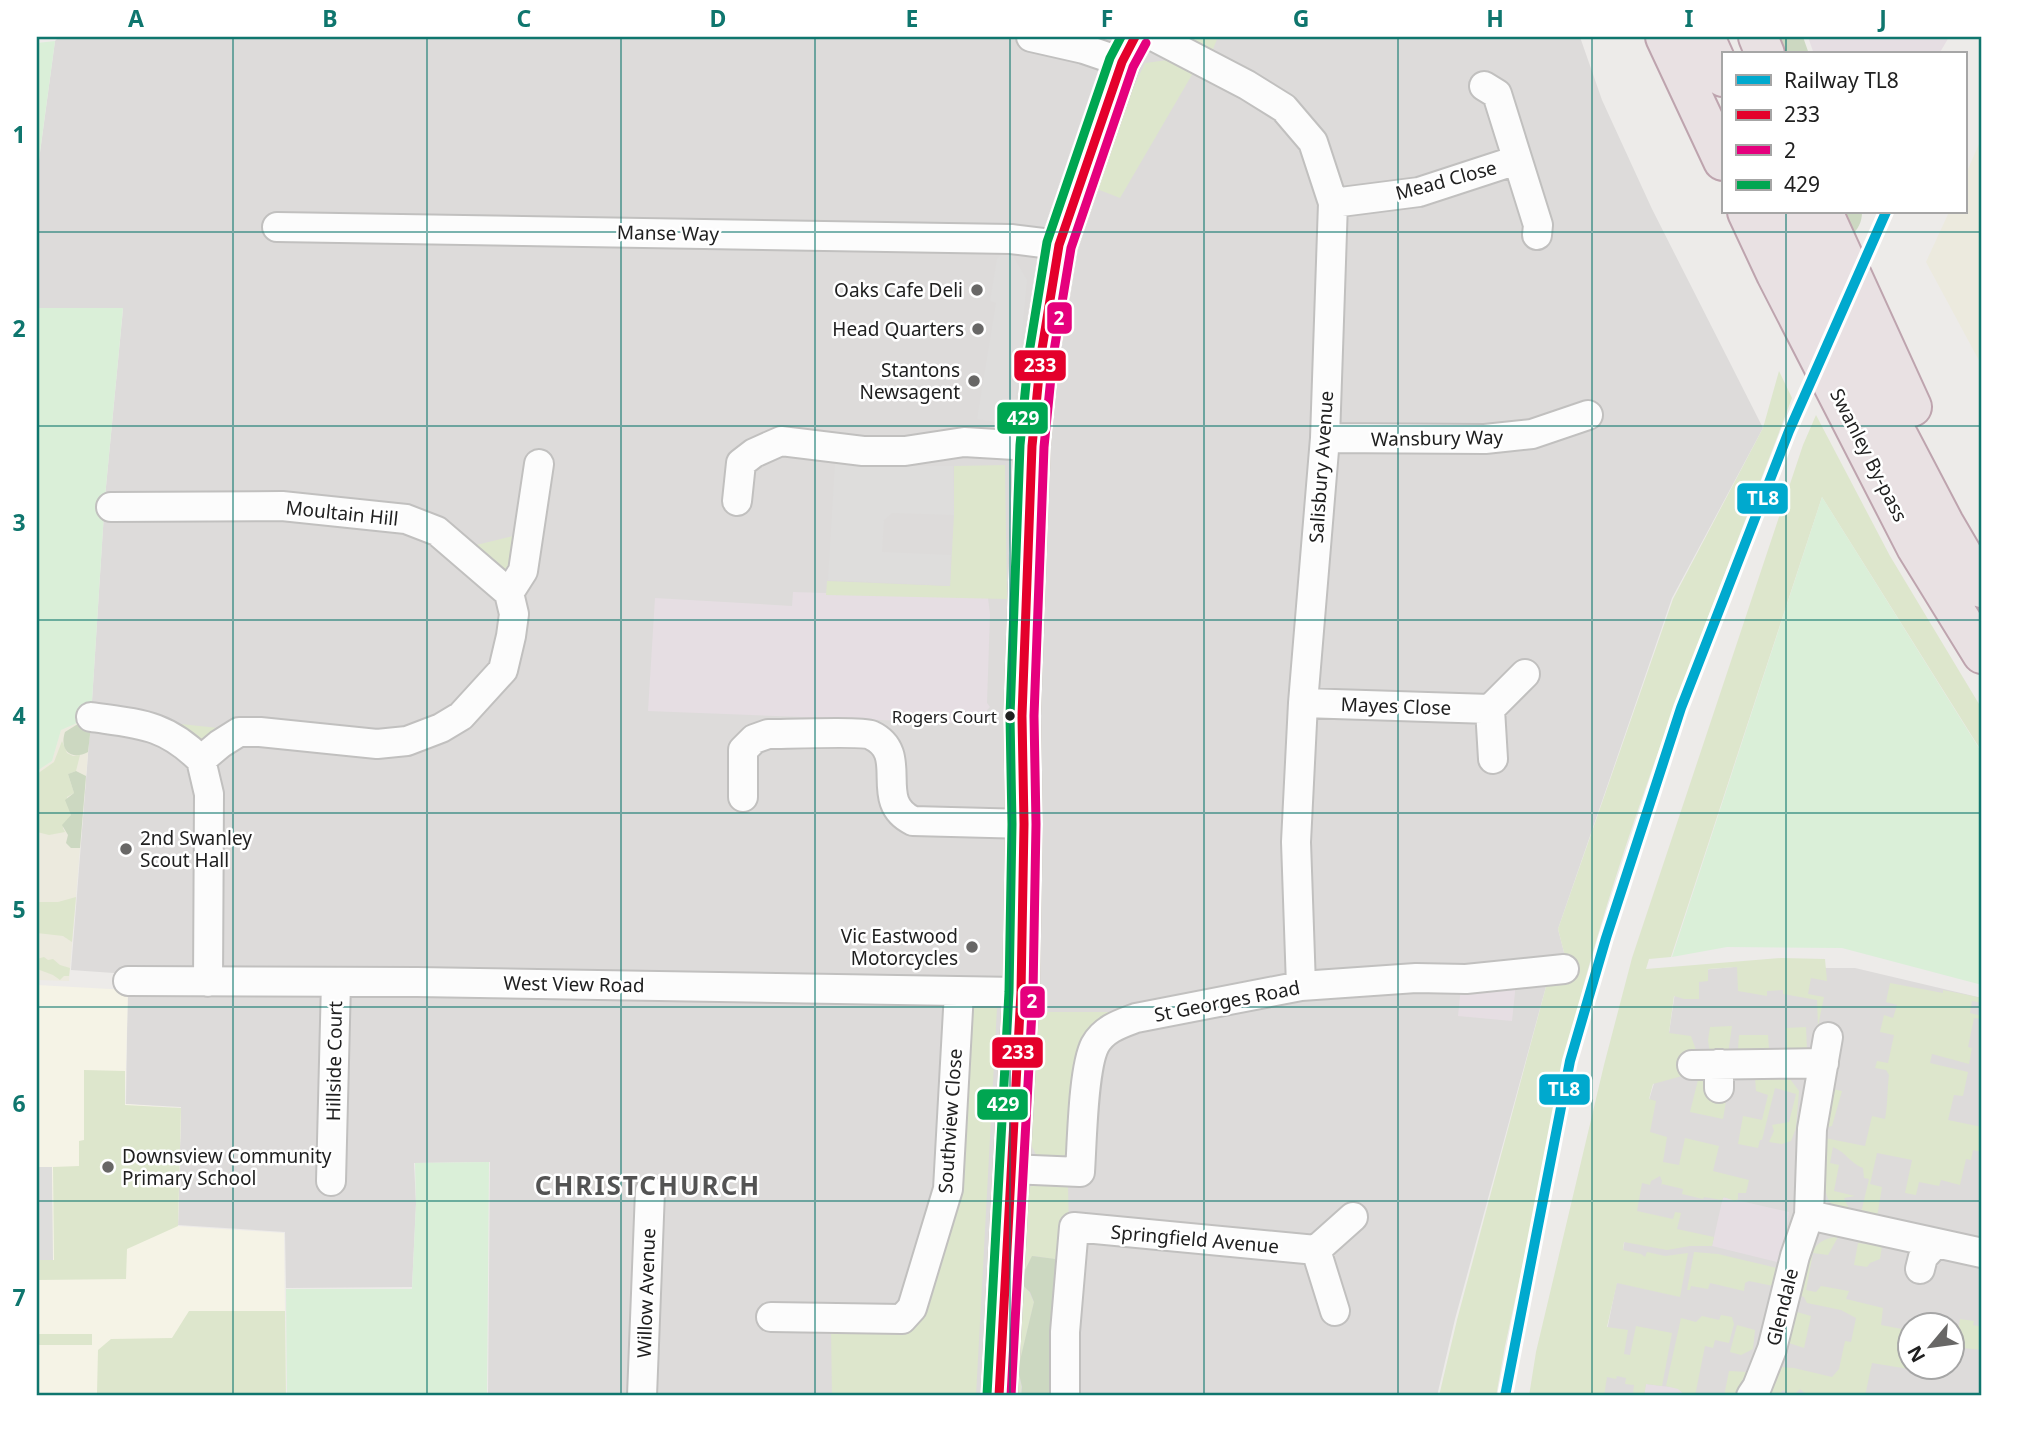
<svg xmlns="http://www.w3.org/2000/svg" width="2019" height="1433" viewBox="0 0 2019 1433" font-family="'Noto Sans',sans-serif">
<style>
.residential{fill:#dddbda;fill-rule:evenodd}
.industrial{fill:#e6dee3}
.education{fill:#f5f3e6}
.farmland{fill:#eceade}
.grass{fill:#dde6cc}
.forest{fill:#ccd8c1}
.park{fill:#daefd8}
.parking{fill:#dedddc}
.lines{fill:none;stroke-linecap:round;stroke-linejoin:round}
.minor-casing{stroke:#c1c0bf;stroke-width:32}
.major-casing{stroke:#a19688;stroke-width:38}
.highway-casing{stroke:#bea4ae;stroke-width:42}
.minor{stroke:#fcfcfc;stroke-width:28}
.major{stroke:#f0ebe6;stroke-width:35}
.highway{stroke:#e9e1e3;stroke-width:38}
.bus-1-casing{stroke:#fff;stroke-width:14}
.bus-2-casing{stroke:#fff;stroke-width:14}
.bus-3-casing{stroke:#fff;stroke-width:14}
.bus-1{stroke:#e4002b;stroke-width:9}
.bus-2{stroke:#e5007d;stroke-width:9}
.bus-3{stroke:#00a651;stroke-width:9}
.rail-1-casing{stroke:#fff;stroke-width:16}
.rail-1{stroke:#00a9ce;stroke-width:10}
.grid{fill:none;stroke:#0f766e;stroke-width:2;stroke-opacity:0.55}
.poi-dot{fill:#686766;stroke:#fff;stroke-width:2.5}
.bus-dot{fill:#202020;stroke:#fff;stroke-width:2.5}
.labels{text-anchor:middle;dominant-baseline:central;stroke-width:5;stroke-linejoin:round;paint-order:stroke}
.bus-label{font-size:17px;fill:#202020;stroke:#fff;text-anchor:end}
.street-label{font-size:19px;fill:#202020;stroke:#fff}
.poi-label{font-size:19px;fill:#202020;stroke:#fff;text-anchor:end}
.district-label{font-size:26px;font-weight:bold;letter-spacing:2px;fill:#535353;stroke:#fff}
.line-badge{stroke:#fff;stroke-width:2.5}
.badge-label{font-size:19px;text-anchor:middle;font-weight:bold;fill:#fff}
.neatline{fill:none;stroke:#0f766e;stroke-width:2.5}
.grid-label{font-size:23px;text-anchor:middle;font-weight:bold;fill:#0f766e}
</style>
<rect width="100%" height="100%" fill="#edebe9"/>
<!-- residential -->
<path class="residential" d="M59,37H1580L1602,100L1652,209L1763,428L1672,598L1558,929L1569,972L1547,983L1455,1319L1437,1396H488L490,1162L414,1163L416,1204L412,1287L286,1288L285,1232L178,1225L181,1107L126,1104L128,974L71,970L91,717L105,497L123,309L37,308V175L55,41Z
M1778,963L1826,968H1855L1982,998V1396H1594L1623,1250L1649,1100L1669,1033L1678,972ZM1910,1324H1952V1366H1910Z"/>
<!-- industrial -->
<path class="industrial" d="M1808,37H1949L1939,54H1814Z
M793,592L988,598L990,614L987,703L990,707L987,710L986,724L648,711L655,598L792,606Z
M1516,983L1512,1021L1458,1016L1461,987Z
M1723,1197L1789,1212L1781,1263L1712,1246Z
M1646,1384L1678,1388L1686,1396H1644Z"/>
<!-- education -->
<path class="education" d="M37,985L128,990L125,1104L181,1108L178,1226L284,1233L286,1396H37Z"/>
<!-- farmland -->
<path class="farmland" d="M1982,137V366L1926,262L1949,212H1965V176Z
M91,717L69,981L37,980V771L52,761L61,730Z"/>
<!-- grass -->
<path class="grass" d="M1181,37H1218L1211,54Z
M1168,60L1193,73L1120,198L1092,187L1116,124L1145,63Z
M1779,371L1792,398C1718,594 1637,789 1582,991L1505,1346L1496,1396H1439L1457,1320L1547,983L1569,972L1558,929L1673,599L1763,428Z
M1816,415L1890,556L1982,709V752L1822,497L1671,957L1649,959L1646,969L1781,958L1825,959L1827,981L1811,978L1808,994L1824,997L1818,1026L1817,1000L1783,994V990L1767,991V996L1738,991L1737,967L1708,969V981L1699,982V999H1684L1674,996L1669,1033L1691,1036L1697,1053L1681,1064L1682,1076L1653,1084L1649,1099L1656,1101L1650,1132L1667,1137L1663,1162L1679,1165L1685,1138L1719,1146L1713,1171L1749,1180L1746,1193H1738V1199L1735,1201L1724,1197L1722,1200L1704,1197L1703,1199L1682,1194L1683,1189L1662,1184L1661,1188L1662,1181L1660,1176L1651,1181L1650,1185L1642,1183L1637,1211L1673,1219L1675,1212L1681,1213L1677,1229L1714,1237L1712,1246H1690L1667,1250L1624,1242L1623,1250L1641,1254L1645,1257L1647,1252L1665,1256L1688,1253L1680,1297L1617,1283L1607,1327L1628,1330L1624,1354L1630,1355L1636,1326L1672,1333L1662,1386L1646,1384L1644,1396L1633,1394L1634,1385L1625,1384L1626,1378L1617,1376L1616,1379L1607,1377L1604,1396H1529L1536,1352L1604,1065L1632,958L1803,445Z
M1005,465L1007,599L826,595L827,581L950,586L954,515V466Z
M529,532L508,592L460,549Z
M162,722L237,730L199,742Z
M62,741L67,753L73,756L80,755L76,771L68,774L74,793L67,797L71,815L63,828L65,832L49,835L37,832V774L54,762Z
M76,897L72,942L63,936L37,933V902H58Z
M44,957L48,960L53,959L60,965L70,968L69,976H64L60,980L53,975L37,969V959Z
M1890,983L1943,993V990L1982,998V1003L1972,1001L1970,1013L1982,1016V1019L1974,1018L1968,1047L1972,1048L1969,1064L1932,1054L1930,1063L1968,1072L1963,1096L1954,1095L1948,1120L1982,1127V1152L1973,1150L1971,1160L1966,1159L1960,1185L1941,1180L1939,1186L1919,1182L1916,1195L1905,1193L1912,1160L1877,1153L1870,1184L1882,1187L1877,1217L1861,1213L1869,1179L1864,1178L1863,1168C1850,1163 1847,1153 1833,1147L1830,1163L1839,1165L1834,1191L1855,1196L1844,1198L1850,1211C1845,1209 1837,1208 1833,1205C1819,1195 1825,1154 1825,1138L1865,1146L1872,1116L1885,1119C1888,1103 1887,1090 1889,1075L1886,1070L1875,1068L1877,1061L1888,1063L1894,1035L1880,1032L1884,1015L1893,1018L1897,1005L1886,1002Z
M976,1005L997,1008L976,1396H832L831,1328L900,1327L932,1267L941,1261L950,1222L964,1021Z
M1045,1012H1126L1108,1024L1072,1155L1056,1162L1038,1158L1026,1136L1032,1030Z
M1732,1026L1728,1054H1710L1708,1040L1710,1027Z
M1806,1027L1807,1050L1802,1052L1787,1049L1786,1028Z
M1739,1035H1768L1769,1049L1764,1054L1740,1053L1738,1048Z
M84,1070L125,1071V1105L181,1108L178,1226L127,1249L126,1279L37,1280V1260H54L53,1167L79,1166V1141L84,1140Z
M1704,1076L1727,1095L1723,1119L1690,1112L1698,1080Z
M1783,1076L1790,1079L1799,1091L1796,1128L1791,1141L1782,1144L1769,1142L1774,1131L1772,1125L1789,1122L1796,1094L1775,1088L1762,1140H1760L1758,1148L1738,1144L1743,1116L1762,1120L1768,1095L1756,1091L1755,1077Z
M1832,1089L1842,1091L1832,1126L1825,1128Z
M1059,1180L1068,1187L1069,1228L1065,1273L1055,1259L1033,1256L1019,1281L1029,1292L1034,1302L1018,1369L1021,1387L1020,1396H1011L1022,1200C1032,1180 1038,1181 1059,1180Z
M1838,1237L1828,1255L1813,1253L1806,1290L1816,1292L1821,1286L1849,1291L1846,1299L1883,1308L1881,1325L1907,1330L1906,1336L1910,1337V1366L1928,1367L1927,1372L1872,1363L1865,1396H1821L1817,1393L1813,1396H1808L1800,1389L1793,1396L1783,1390L1777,1396H1766L1781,1367L1794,1368L1832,1377L1839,1369L1845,1341L1851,1342L1856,1318L1841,1310L1807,1303L1804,1297L1801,1296C1807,1270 1806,1238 1838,1237Z
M1858,1243L1882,1246L1880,1259L1870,1263L1867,1267L1854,1265Z
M1694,1252L1718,1254L1777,1268L1773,1286L1749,1281L1745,1283L1744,1291L1710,1283L1708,1289L1691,1286L1690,1290H1687Z
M189,1311H285L286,1396H99L97,1393L98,1350L111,1339L172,1338Z
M1797,1312L1811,1316L1804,1348L1789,1343Z
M1721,1315L1732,1317L1734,1324L1729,1343L1715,1340L1713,1348L1705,1346L1695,1396H1686L1678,1389L1666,1386L1681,1318L1696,1322L1702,1316L1719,1320Z
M1960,1319L1974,1321L1973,1325L1982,1327V1350L1953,1347V1325L1959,1326Z
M1737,1325L1755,1330L1753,1349L1741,1355L1730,1352Z
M37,1334H92V1345H37Z
M1729,1371L1748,1372L1735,1396H1724Z"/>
<!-- forest -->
<path class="forest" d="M1770,37H1803L1809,54H1776Z
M1832,212H1862C1862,222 1858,230 1850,236Z
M81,722L91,726L88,752C71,761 59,750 65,732Z
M76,771L86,776L80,848H71L66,843L68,835L62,825L71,815L65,800L74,793L68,774Z
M1032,1256L1055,1259L1065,1274L1058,1396H1021L1022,1387L1018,1369L1034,1302L1030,1292L1019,1282Z"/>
<!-- park -->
<path class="park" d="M55,41L37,174V43Z
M37,308H123L105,497L91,717L61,730L52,761L37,771Z
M1822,497L1982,753V985L1842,948L1727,947L1672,957Z
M489,1162L487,1396H287L286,1289H412L416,1204L415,1163Z"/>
<!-- parking -->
<path class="parking" d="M1008,247L1027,280L1014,415L1006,424L977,419L996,303L990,301L997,259Z
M835,463L862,466H953L954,515L892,513L884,520L882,552L951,555L950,586L828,580Z
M37,1167H52L53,1260H37Z"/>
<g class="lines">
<defs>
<path id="minor" d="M1031,37L1084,49L1122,62
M1155,37L1247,85L1284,108L1313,142L1333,203L1325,438L1303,703L1296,842L1301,986
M1484,86L1497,94L1538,225L1537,235
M1333,203L1419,192L1517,160
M277,227L1011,239L1059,245
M1325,438L1485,439L1532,434L1588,415
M737,501L741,463L754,453L781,441L863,451H905L964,442L1032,446
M111,507L282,506L406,519L437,531L509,593L514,614L511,636L503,670L461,716L441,728L407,741L377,744L260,732H239L220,744L201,760L209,794L208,982
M509,593L523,571L539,464
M1303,703L1490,709
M91,717C140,724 165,724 201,760
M1493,759L1490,709L1525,674
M743,797V750L754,739L768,734C785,734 861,731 871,735C912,754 871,801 913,821L1024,824
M128,981L417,982L1021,992
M1692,1065L1824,1063
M1719,1088V1064
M1011,1169L1080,1172C1082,1143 1083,1068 1095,1045C1104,1029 1120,1024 1136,1018L1301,986L1416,978L1466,979L1564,969
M331,1181L336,982
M1809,1215L1982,1253
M1316,1250L1335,1311
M1920,1269L1923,1257L1936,1243
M771,1317L902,1319L912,1308L948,1189L959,992
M642,1396L650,1191
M1065,1396V1332L1074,1227L1316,1250L1353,1217
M1751,1396L1757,1387L1772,1349L1795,1256L1809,1215L1812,1129L1828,1037"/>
<path id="major" d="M999,1396L1021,992L1024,824L1022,716L1032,446L1041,355L1059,245L1122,62L1135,37"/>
<path id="highway" d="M1665,37L1723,161
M1705,37L1723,77
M1758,37L1765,54
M1747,212L1776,274L1916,547L1982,654
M1783,212L1800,248L1944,523L1982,588
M1823,212L1912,407"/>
</defs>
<!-- minor casing -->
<use href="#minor" class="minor-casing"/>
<!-- major casing -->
<use href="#major" class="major-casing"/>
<!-- highway casing -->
<use href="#highway" class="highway-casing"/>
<!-- minor -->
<use href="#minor" class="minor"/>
<!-- major -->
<use href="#major" class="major"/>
<!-- highway -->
<use href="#highway" class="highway"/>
<defs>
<path id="bus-1" d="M999,1396L1021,992L1024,824L1022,716L1032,446L1041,355L1059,245L1122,62L1135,37"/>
<path id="bus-2" d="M1011,1396L1033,992L1036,824L1034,716L1044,447L1053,357L1071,248L1133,67L1146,43"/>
<path id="bus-3" d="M987,1395L1009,992L1012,824L1010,716L1020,445L1029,353L1047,242L1110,58L1121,37"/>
</defs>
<!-- bus-1 casing -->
<use href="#bus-1" class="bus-1-casing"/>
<!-- bus-2 casing -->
<use href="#bus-2" class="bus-2-casing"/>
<!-- bus-3 casing -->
<use href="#bus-3" class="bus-3-casing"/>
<!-- bus-1 -->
<use href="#bus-1" class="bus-1"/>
<!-- bus-2 -->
<use href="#bus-2" class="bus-2"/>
<!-- bus-3 -->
<use href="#bus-3" class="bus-3"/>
<defs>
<path id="rail-1" d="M1505,1396L1570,1061L1606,938L1681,708L1789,431L1886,212"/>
</defs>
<!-- rail-1 casing -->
<use href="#rail-1" class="rail-1-casing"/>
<!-- rail-1 -->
<use href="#rail-1" class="rail-1"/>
</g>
<!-- grid -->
<path class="grid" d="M233,37V1396M427,37V1396M621,37V1396M815,37V1396M1010,37V1396M1204,37V1396M1398,37V1396M1592,37V1396M1786,37V54M1786,212V1396M37,232H1982M37,426H1982M37,620H1982M37,813H1982M37,1007H1982M37,1201H1982"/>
<!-- markers -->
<g class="poi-dot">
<circle cx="977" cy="290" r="7"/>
<circle cx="978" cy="329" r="7"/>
<circle cx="974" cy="381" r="7"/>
<circle cx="126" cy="849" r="7"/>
<circle cx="972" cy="947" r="7"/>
<circle cx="108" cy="1167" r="7"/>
</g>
<circle class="bus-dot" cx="1010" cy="716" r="6"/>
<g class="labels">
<!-- bus labels -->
<g class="bus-label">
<text x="997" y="716">Rogers Court</text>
</g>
<!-- street labels -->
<g class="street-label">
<text transform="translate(1446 180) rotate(-15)">Mead Close</text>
<text transform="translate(668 233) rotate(1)">Manse Way</text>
<text transform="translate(1437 438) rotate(-1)">Wansbury Way</text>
<text transform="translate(1869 455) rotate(63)">Swanley By-pass</text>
<text transform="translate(1321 467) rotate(-86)">Salisbury Avenue</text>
<text transform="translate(342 513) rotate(6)">Moultain Hill</text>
<text transform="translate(1396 706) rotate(2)">Mayes Close</text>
<text transform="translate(574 984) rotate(1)">West View Road</text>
<text transform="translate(1227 1001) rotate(-11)">St Georges Road</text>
<text transform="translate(334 1061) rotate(-89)">Hillside Court</text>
<text transform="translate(950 1121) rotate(-86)">Southview Close</text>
<text transform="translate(1195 1239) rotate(5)">Springfield Avenue</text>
<text transform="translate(646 1293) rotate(-88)">Willow Avenue</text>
<text transform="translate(1782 1307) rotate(-76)">Glendale</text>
</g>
<!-- poi labels -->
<g class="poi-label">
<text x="963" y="290">Oaks Cafe Deli</text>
<text x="964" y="329">Head Quarters</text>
<text x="960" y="370">Stantons<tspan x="960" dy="22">Newsagent</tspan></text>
<text x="140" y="838" text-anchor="start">2nd Swanley<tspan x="140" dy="22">Scout Hall</tspan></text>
<text x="958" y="936">Vic Eastwood<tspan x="958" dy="22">Motorcycles</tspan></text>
<text x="122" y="1156" text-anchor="start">Downsview Community<tspan x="122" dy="22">Primary School</tspan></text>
</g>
<!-- district labels -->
<g class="district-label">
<text x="648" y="1185">CHRISTCHURCH</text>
</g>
</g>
<g class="line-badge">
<rect x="1046" y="301" width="27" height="34" rx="7" fill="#e5007d"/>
<rect x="1013" y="349" width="54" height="33" rx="7" fill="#e4002b"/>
<rect x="996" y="401" width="53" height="34" rx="7" fill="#00a651"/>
<rect x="1736" y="482" width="53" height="33" rx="7" fill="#00a9ce"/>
<rect x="1019" y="985" width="27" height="34" rx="7" fill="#e5007d"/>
<rect x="991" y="1036" width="53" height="33" rx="7" fill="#e4002b"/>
<rect x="1538" y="1073" width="53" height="33" rx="7" fill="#00a9ce"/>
<rect x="976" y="1088" width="53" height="33" rx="7" fill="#00a651"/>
</g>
<g class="badge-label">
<text x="1059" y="325">2</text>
<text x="1040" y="372">233</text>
<text x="1023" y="425">429</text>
<text x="1763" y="505">TL8</text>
<text x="1032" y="1008">2</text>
<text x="1018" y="1059">233</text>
<text x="1564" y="1096">TL8</text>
<text x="1003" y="1111">429</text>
</g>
<!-- border -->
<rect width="2019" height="1433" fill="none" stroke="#ffffff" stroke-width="77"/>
<!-- legend -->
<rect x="1722" y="52" width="245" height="161" fill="#ffffff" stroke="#a6a6a6" stroke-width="2"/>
<rect x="1736" y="75" width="35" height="10" fill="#00a9ce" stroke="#a6a6a6" stroke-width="2"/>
<text x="1784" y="88" font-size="21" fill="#202020">Railway TL8</text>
<rect x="1736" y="110" width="35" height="10" fill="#e4002b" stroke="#a6a6a6" stroke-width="2"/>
<text x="1784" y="122" font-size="21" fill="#202020">233</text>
<rect x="1736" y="145" width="35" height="10" fill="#e5007d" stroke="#a6a6a6" stroke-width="2"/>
<text x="1784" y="158" font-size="21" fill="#202020">2</text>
<rect x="1736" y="180" width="35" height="10" fill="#00a651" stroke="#a6a6a6" stroke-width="2"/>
<text x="1784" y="192" font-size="21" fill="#202020">429</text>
<!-- north arrow -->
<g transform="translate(1931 1346) rotate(241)"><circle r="33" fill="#ffffff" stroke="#a6a6a6" stroke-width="2"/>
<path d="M0-5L12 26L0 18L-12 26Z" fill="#686766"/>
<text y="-10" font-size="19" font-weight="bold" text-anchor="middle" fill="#202020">N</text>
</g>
<rect x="38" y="38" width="1942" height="1356" class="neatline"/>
<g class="grid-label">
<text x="136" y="27">A</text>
<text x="330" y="27">B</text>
<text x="524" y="27">C</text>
<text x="718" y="27">D</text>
<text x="912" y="27">E</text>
<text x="1107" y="27">F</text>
<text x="1301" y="27">G</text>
<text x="1495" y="27">H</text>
<text x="1689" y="27">I</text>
<text x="1883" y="27">J</text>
<text x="19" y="143">1</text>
<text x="19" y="337">2</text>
<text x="19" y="531">3</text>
<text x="19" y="724">4</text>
<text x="19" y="918">5</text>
<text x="19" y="1112">6</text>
<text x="19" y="1306">7</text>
</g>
</svg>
